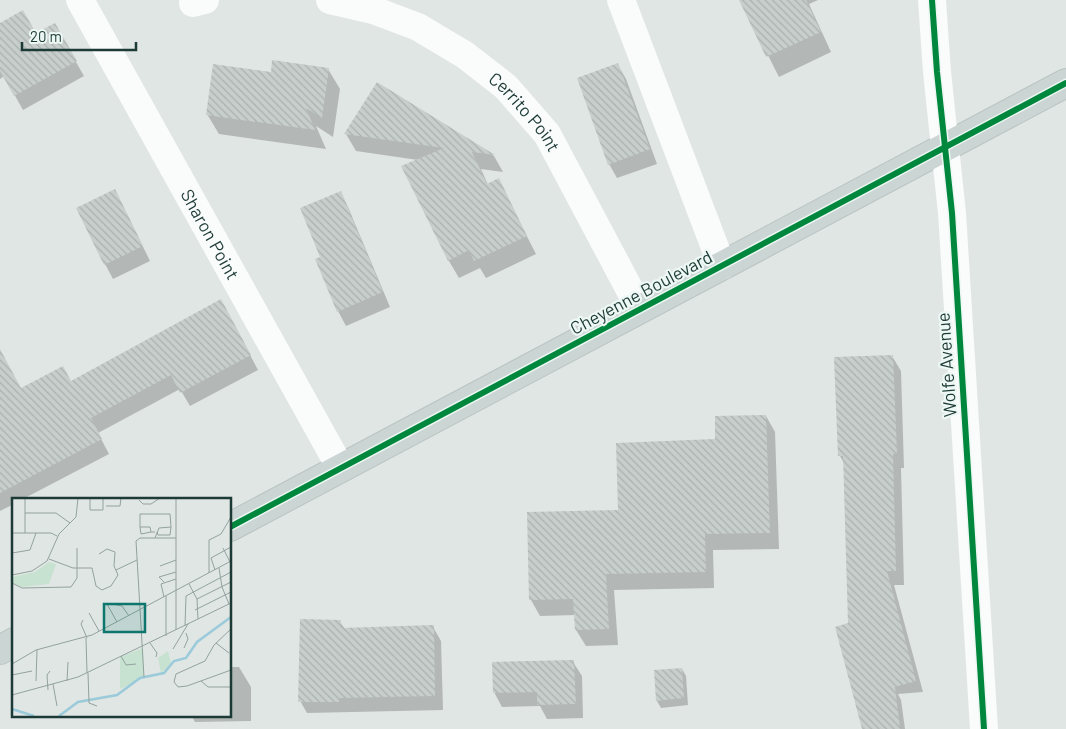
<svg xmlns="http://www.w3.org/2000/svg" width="1066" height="729" viewBox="0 0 1066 729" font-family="Barlow,sans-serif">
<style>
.shadow{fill:#0003}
.building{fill:url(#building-back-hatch)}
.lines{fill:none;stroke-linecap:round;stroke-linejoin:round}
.major-casing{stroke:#bac4c2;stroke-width:30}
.minor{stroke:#fafbfb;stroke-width:28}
.major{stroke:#cbd5d3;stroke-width:28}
.cycleway-casing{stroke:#edf7f3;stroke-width:9}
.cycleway{stroke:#00873e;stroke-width:6}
.labels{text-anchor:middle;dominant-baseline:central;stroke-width:4.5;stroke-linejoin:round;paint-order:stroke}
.street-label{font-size:18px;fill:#1d3b36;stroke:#edf7f3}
.inset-river{fill:none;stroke:#9bcbda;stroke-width:2.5}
.inset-road{fill:none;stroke:#92a29e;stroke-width:1}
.view{fill:#0f766e;fill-opacity:0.15;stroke:#0f766e;stroke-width:2.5}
.inset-edge{fill:none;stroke:#1d3b36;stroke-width:2.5}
</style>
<defs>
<pattern id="building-back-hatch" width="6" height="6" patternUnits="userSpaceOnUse" patternTransform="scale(1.25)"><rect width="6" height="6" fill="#c7cecb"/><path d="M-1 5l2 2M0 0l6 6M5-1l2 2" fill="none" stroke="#aab2af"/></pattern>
</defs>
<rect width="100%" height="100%" fill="#e0e6e4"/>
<!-- shadow -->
<path class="shadow" d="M745,0H818L809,4L831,52L779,77L741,2Z
M0,24L36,34L54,24L84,76L23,110L4,76L0,79Z
M618,65L626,79L657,164L617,178L609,164Z
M328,69L340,89L333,137L316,126L326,149L219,134L207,114L272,73Z
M377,83L494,156L503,172L481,169L488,185L498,180L536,254L486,278L480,268L459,278L449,261L418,160L356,151L346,134Z
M115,190L150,261L113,279L105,264Z
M340,192L348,207L390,307L346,326L338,311L322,258Z
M229,315L258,370L190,406L180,389L98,433L109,454L23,499H14V504L0,511V412Z
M892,356L901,371L904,468H901L904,585H894L923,692L898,694L901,700L905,729H863L850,624L845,465L840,456Z
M766,416L775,432L779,549L713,550L714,588L614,590L618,645L586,646L576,630V615L540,616L531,600L620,511L717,440Z
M340,622L345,629L433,627L441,641L443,710L307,713L299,699Z
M573,662L582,676L583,718L547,719L540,706L502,707L494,692Z
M230,667H239L251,687V721L195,722L191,715H230Z
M682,669L686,676L688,705L661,708L657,701Z"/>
<!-- building -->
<path class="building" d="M739,0H806L821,32L766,57Z
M23,10L36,33L55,23L77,61L14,96L0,71V23Z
M272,60L329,68L322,118L306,108L315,130L206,115L213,64L271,72Z
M618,63L650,149L608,165L577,78Z
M377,82L495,155L472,152L487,184L499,178L527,236L474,261L469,250L448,261L401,166L444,148L344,134Z
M115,189L143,246L104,265L76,208Z
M341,191L383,292L337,312L315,259L320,257L300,208Z
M221,299L251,355L180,393L171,375L91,418L102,439L0,493V349L21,388L63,366L71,381Z
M893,355L897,453L893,454L896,571H887L916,681L895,687L900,729H862L835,627L848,623L843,456H838L834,357Z
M766,415L770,533L705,534L706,572L606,574L609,629L575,630L573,599L529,600L527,512L618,510L616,443L715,439V416Z
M300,619L341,620V628L434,625L435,696L339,698V702H298Z
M574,660L576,704L537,705V692L493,693L492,662Z
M682,668L684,698L656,701L654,670Z"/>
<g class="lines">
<defs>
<path id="major" d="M230,527L1066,83
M0,650L14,642"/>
</defs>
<!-- major casing -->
<use href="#major" class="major-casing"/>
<!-- minor -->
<g class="minor">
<path id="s1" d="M80,0L340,467"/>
<path id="s2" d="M330,0L373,10L418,27L465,55L506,87L547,134L640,309"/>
<path d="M621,0L722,266"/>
<path d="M932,0L937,72L952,213L984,729"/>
<path d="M193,3L205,0"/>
</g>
<!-- major -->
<use href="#major" class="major"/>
<defs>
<path id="cycleway" d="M932,0L937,72L952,213L984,729
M230,527L1066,83"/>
</defs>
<!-- cycleway casing -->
<use href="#cycleway" class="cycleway-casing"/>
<!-- cycleway -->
<use href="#cycleway" class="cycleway"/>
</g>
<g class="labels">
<!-- street labels -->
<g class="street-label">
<text stroke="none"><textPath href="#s2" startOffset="230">Cerrito Point</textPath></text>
<text stroke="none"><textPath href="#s1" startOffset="268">Sharon Point</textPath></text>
<text transform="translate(641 292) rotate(-28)">Cheyenne Boulevard</text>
<text transform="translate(946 365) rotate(-94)">Wolfe Avenue</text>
</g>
</g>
<!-- overview -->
<g transform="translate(12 498)">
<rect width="219" height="219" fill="#e0e6e4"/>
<path d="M156,153L159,165L162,163L149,175L146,160Z" fill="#c7e2d1"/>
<path d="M37,64L44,66L37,86L9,89L1,85L0,79L23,74ZM131,150L132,180L108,191V159Z" fill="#c7e2d1"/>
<path class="inset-river" d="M0,211L22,218M47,218L66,204L105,197L128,180L152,175L162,163L174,160L185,144L219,119"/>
<path class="inset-road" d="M78,0V12H91V0M127,2L131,6H139L148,0M94,8H108L109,0M13,15H44L58,25M128,29L129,36L139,34M145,34L146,37H158L159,29M0,35H39L45,38M13,35V0M143,40L147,30L159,29L158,16H128V29H138L139,34H143M211,50L218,64M0,55L18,52L24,35M37,61L61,70H80L84,88L90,92L99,88L106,77L102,68L103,54L95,51L87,56M148,68L164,62M207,70L210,89L217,106M104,72L125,62M203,72L199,60L219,49M197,75V42L209,36L219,19M0,77L20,73L35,63L47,36L64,19L66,0M152,84L147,79L164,74M0,85L10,90L59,89L65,80V50M177,86L185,101L186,121M152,99L149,86L164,81M185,101L219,84M95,106L105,124M100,106L110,108L117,118M183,112L219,94M77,115L87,133M71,122L69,126L75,140M173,127L174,98L219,74M219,131L202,147L193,163L164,176L162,184L166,189L175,188L219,172M164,132V0M154,138V98M74,140L75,175M138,145L145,155L144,159M204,145L217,155M172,150L176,141L174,135M161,151L176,126M109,158L114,167L124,166M0,166L24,152L80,137L219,63M76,175L77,205L85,208M0,177L20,173M132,179L124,43L128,40H164M24,183L25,152M55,183L56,164M189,183L196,189H219M41,186L45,208M36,192L35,177L38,173M0,197L66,179L219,105"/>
<path class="view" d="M92,106H133V134H92Z"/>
<rect width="219" height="219" class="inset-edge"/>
</g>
<!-- scale -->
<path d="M22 42v8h114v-8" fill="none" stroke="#1d3b36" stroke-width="2.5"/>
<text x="30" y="42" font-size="15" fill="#1d3b36" stroke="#edf7f3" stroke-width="4" paint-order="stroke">20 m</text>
</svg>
